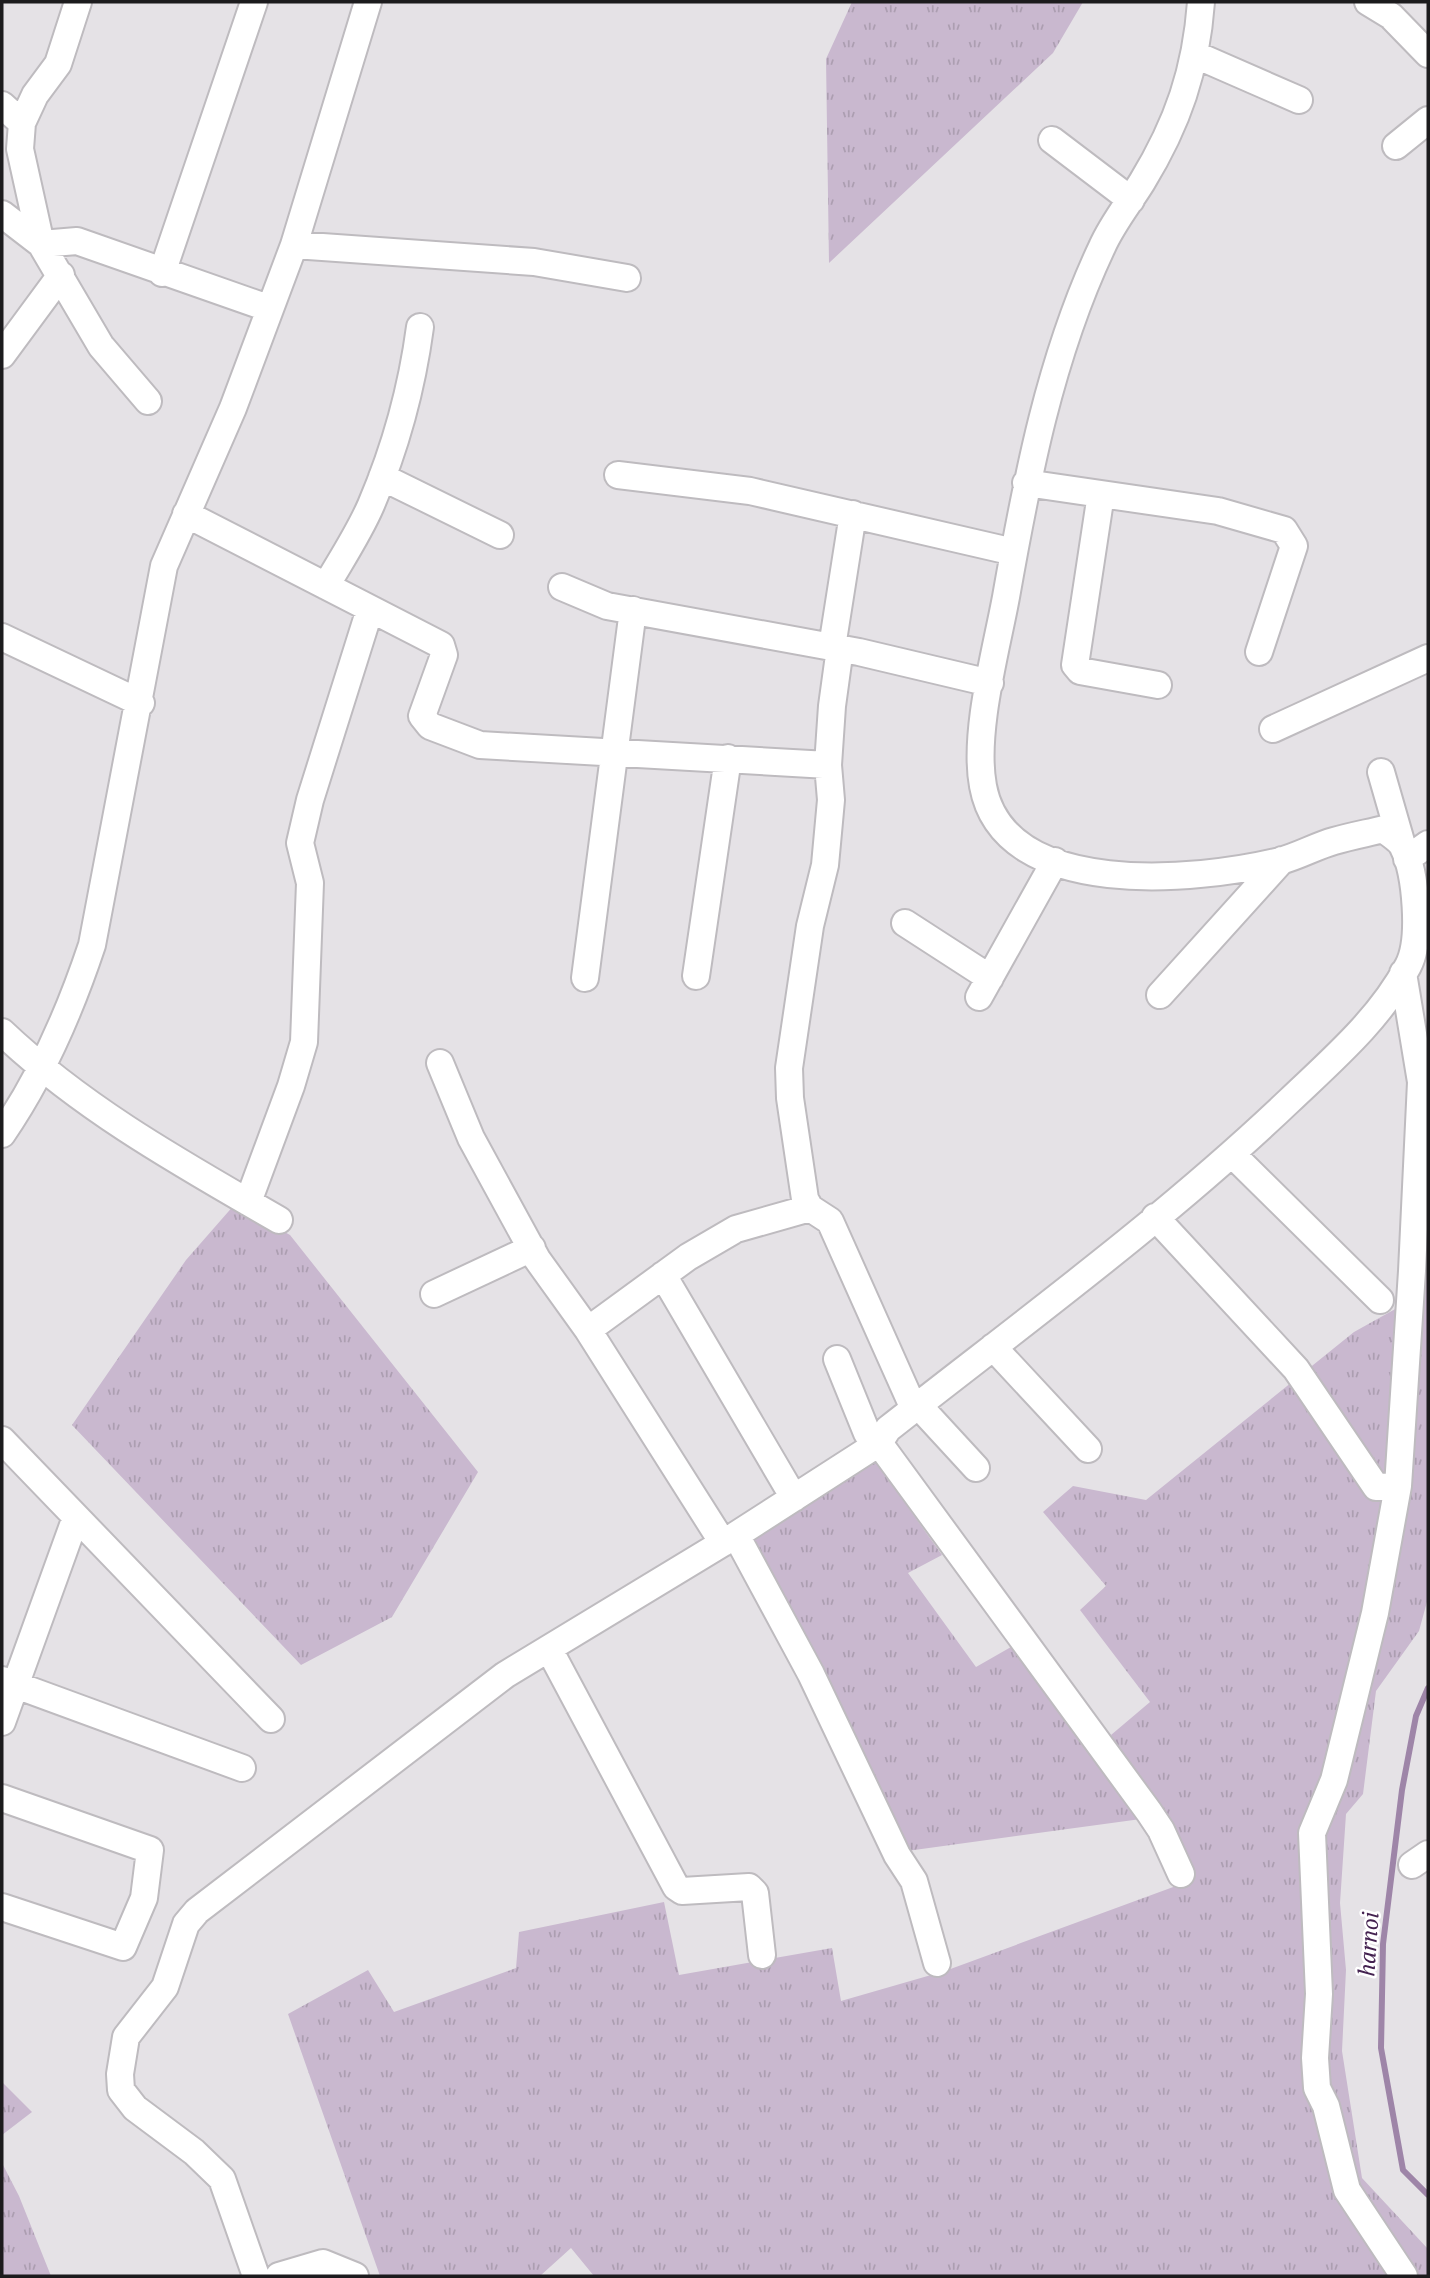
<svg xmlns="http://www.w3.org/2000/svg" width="1430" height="2278" viewBox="0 0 1430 2278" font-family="'PT Serif',serif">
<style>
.grass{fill:url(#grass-tufts)}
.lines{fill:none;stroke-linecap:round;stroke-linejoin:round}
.stream{stroke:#9e85a8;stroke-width:6}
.minor-casing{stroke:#bebbbf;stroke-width:30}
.minor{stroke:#fff;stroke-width:26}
.labels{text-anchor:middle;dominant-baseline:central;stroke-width:5;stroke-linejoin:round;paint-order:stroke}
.water-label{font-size:23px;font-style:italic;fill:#442250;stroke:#fff}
</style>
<defs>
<pattern id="grass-tufts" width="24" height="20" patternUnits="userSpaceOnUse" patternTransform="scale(1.75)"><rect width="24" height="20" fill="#c9b8cf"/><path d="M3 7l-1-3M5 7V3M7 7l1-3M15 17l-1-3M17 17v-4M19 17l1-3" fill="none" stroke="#ac9eb1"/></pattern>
</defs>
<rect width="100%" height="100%" fill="#e5e2e6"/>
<!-- grass -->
<path class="grass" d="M852,2H1083L1053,53L829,263L826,59Z
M235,1204L290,1235L478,1472L392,1617L301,1665L72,1425L186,1260Z
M1428,1210V1598L1419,1631L1376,1691L1363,1794L1346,1814L1340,1903L1346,1970L1342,2051L1362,2178L1428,2249V2276H594L571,2248L540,2276H380L288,2014L368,1970L394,2012L516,1968L519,1932L664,1902L679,1975L832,1948L841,2001L945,1971L1195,1879L1111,1735L1150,1702L1080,1610L1106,1586L1043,1512L1073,1486L1146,1500L1354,1332L1406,1303L1423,1269Z
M875,1461L942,1555L908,1573L976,1667L1018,1643L1141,1819L907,1851L750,1540Z
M2,2082L32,2112L2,2135Z
M2,2163L19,2196L51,2276H2Z"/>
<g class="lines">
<!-- stream -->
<path class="stream" d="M1428,1688L1416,1716L1402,1790L1383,1944L1381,2048L1403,2170L1428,2195"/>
<defs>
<path id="minor" d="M78,2L58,64L35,95L22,123L20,149L41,244L101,346L148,401
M1368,2L1391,16L1428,54
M1196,55L1299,100
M2,105L22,123
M1052,140L1131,200
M1396,146L1428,120
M2,214L41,244L77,241L268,308
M294,245L534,262L627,278
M162,273L254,2
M2,355L61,275
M618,475L750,491L1014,552
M382,477L500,535
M1026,483L1218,511L1284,530L1294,546L1259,652
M1101,494L1075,665L1080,671L1158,685
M186,514L441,645L444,655L422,716L430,726L480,745L828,765L832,706L840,648
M326,586C341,560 359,533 371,505C395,449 412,387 420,327
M562,587L607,606L859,652L990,683
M2,637L141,703
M832,647L853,514
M1273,729L1428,658
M828,765L831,800L825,865L810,926L789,1068L790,1098L805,1199L810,1208L830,1221L914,1409
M1381,772L1402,845
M1407,859L1428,844
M905,923L990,978
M1403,973L1421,1082L1412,1271L1398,1486L1375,1613L1334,1780L1312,1833L1319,1994L1315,2058L1317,2088L1326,2106L1347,2190L1404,2276
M696,976L728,758
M585,978L633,610
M1160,995L1282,860
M979,997L1055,861
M2,1032C83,1109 182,1164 279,1220
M440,1063L471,1138L537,1259L588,1330L723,1543
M2,1134C42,1076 70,1011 92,945L164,566L233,408L294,245L368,2
M1233,1155L1380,1300
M248,1202L291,1086L304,1042L310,883L300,843L310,800L370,609
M1155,1217L1296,1369L1376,1487L1398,1486
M663,1275L794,1498
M434,1294L532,1248
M588,1330L688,1257L736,1229L810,1208
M993,1347L1088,1449
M837,1359L867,1433L879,1443L736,1535L811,1674L897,1855L914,1881L937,1963
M918,1405L976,1468
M2,1440L271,1719
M549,1649L676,1887L682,1891L749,1887L755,1893L762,1955
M2,1680L242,1768
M2,1722L76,1517
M2,1798L150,1850L144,1898L123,1947L2,1907
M1412,1865L1428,1854
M1181,1874L1161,1830L1149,1812L879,1443L888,1429C1024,1322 1164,1220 1289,1101C1332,1060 1380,1019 1408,966C1422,940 1416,873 1403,847C1400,840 1390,835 1384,829C1368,833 1351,836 1334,841C1316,846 1299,856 1280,861C1198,881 1004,901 983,786C973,733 996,651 1006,597C1027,478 1050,357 1102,247C1112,224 1129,203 1142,182C1178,123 1196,70 1201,2
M256,2276L222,2179L194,2152L135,2108L121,2090L120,2074L126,2037L165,1987L186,1924L197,1911L505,1675L736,1535
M279,2276L323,2263L355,2276"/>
</defs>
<!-- minor casing -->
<use href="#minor" class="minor-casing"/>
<!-- minor -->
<use href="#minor" class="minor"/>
</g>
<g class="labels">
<!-- water labels -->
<g class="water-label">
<text transform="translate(1368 1944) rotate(-86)">harnoi</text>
</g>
</g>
<!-- border -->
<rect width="1430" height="2278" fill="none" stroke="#1c1b1d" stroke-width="7"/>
</svg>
